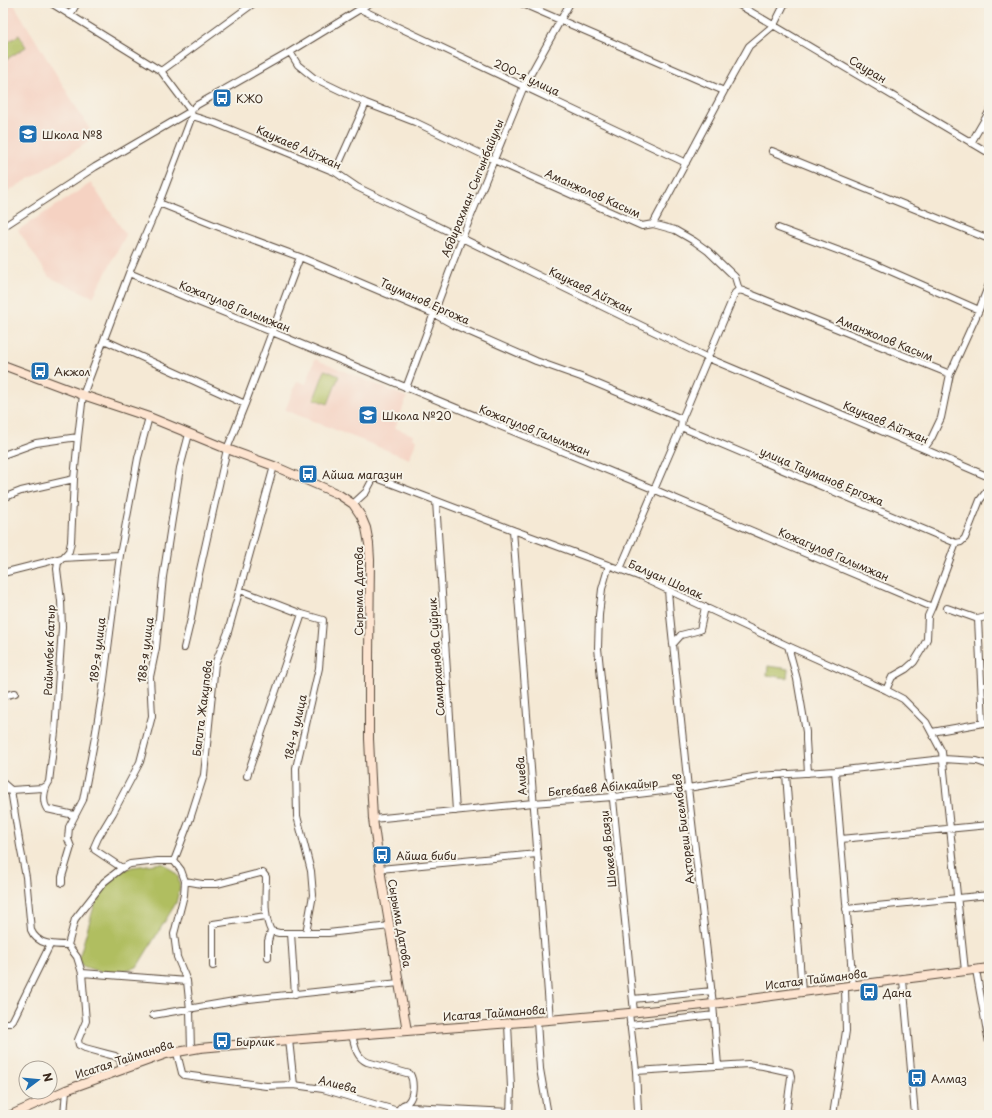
<svg xmlns="http://www.w3.org/2000/svg" width="992" height="1118" viewBox="0 0 992 1118" font-family="'Playpen Sans',sans-serif">
<style>
.built{fill:#f5d2c2}
.green{fill:#b0be60;stroke:#76743f}
.lines{fill:none;stroke-linecap:round;stroke-linejoin:round}
.street-casing{stroke:#574739;stroke-width:8}
.secondary-casing{stroke:#574739;stroke-width:10}
.street{stroke:#fff;stroke-width:6}
.secondary{stroke:#fde4d0;stroke-width:8}
.labels{text-anchor:middle;dominant-baseline:central;stroke-width:4;stroke-linejoin:round;paint-order:stroke}
.street-label{font-size:11px;fill:#3b2a1e;stroke:#f7f3e8}
.poi-label{font-size:11px;fill:#3b2a1e;stroke:#f7f3e8;text-anchor:start}
</style>
<rect width="100%" height="100%" fill="#f7f3e8"/>
<filter id="ink" filterUnits="userSpaceOnUse"><feTurbulence type="fractalNoise" baseFrequency=".025" numOctaves="2"/><feDisplacementMap in="SourceGraphic" scale="8" xChannelSelector="R" yChannelSelector="G"/><feConvolveMatrix kernelMatrix="1 2 1 2 8 2 1 2 1" color-interpolation-filters="sRGB"/></filter>
<filter id="wash" filterUnits="userSpaceOnUse"><feTurbulence type="fractalNoise" baseFrequency=".012" numOctaves="4" result="noise"/><feDisplacementMap in="SourceGraphic" scale="16" xChannelSelector="R" yChannelSelector="G"/><feGaussianBlur stdDeviation="0.9" result="paint"/><feColorMatrix in="noise" values="0 0 0 0 0 0 0 0 0 0 0 0 0 0 0 0 0 1.4 0 .05"/><feComposite in="paint" operator="in"/></filter>
<g filter="url(#wash)">
<rect width="100%" height="100%" fill="#f5e9d5"/>
<!-- built -->
<path class="built" d="M3,3H13L95,138L3,195Z
M91,183L126,235L93,297L49,277L18,230Z
M315,359L407,397L395,428L413,435L412,438L417,440L409,459L285,410L297,381L306,384Z"/>
<!-- green -->
<path class="green" d="M19,35L26,47L7,59L3,52V45Z
M325,370L339,376L328,404L314,399Z
M768,666L788,669L787,678L767,675Z
M162,863L166,865L178,876L180,887L176,903L137,967L115,973L100,972L82,966L79,958L95,903L110,881L122,871L132,867Z"/>
</g>
<g filter="url(#ink)">
<g class="lines">
<defs>
<path id="street" d="M51,3L161,71L191,111L192,116L215,123L335,172L357,187L708,358L924,449L989,477
M521,3L724,91
M736,3L989,153
M360,9L686,163
M70,15L77,3
M290,52L298,65L314,78L366,103L415,122L494,160L642,226L653,224L675,230L694,241L708,251L735,277L739,290L743,291L950,374
M161,71L254,3
M971,143L989,112
M772,151L989,239
M335,172L366,103
M159,203L219,227L300,257L434,314L454,325L536,361L581,377L682,419
M653,224L724,91L749,46L774,25L785,3
M3,227L95,167L191,111L197,105L290,52L370,3
M778,228L872,263L979,310
M129,273L193,300L272,332L653,489L932,607
M104,340L245,404
M406,388L462,238L524,86L570,3
M681,427L956,543
M924,449L931,439L941,418L950,374L979,310L989,284
M3,455L36,443L78,437
M3,498L21,491L74,479
M436,501L456,811
M353,504L366,492L374,477L513,530L638,576L788,646L886,690L903,699L926,722L942,752L965,971
M513,530L550,1020
M609,565L602,589L599,615L598,648L634,1012
M620,569L681,427L682,419L735,293L739,290
M3,573L62,558L120,555
M240,590L302,614L323,620L319,668L296,768L297,816L311,871L313,895L306,933
M668,590L670,615L688,788L713,1004L718,1066
M947,608L978,619L989,616
M978,619L983,723
M673,644L681,635L700,630L705,607
M788,646L797,679L806,732V740L808,773
M184,648L191,619L197,583L227,449L245,404L300,257
M886,690L892,677L906,669L914,662L922,649L927,639L928,616L932,607L956,543L961,542L965,538L980,500L989,488
M3,696L15,693
M932,732L989,722
M835,771L853,986
M786,774L802,992
M247,776L302,614
M3,783L11,790L43,788L46,786
M3,791L11,790L20,846L26,877L31,930C37,945 54,945 68,945
M74,815L47,809C42,802 44,789 49,782L55,732L62,627L61,601L57,569L58,563L69,551L71,542L74,479L78,437L83,395L129,273L159,203L192,116
M373,819L533,803L613,797L688,788L759,776L835,771L943,759L977,761L989,765
M841,839L989,825
M174,861L190,819L204,775L215,664L228,632L274,466
M122,868L95,850L94,847L98,838L113,813L140,762L152,716L150,677L156,648L163,577L180,468L189,434
M380,869L537,854
M185,881L202,884H217L260,873H263L266,877C266,894 263,915 271,931L268,941V957
M62,883V877L71,847L68,839L69,827L83,800L95,737L102,695L120,555L138,458L149,417
M846,909L989,895
M271,931L279,933H328L390,926
M291,933L295,995
M213,966V924L266,916
M976,970L989,1043
M82,973L187,981
M903,980L915,1115
M633,999L712,991
M629,1013L636,1071L638,1111L637,1115
M153,1015L240,1000L399,983
M537,1021L540,1069L548,1115
M3,1023H10L13,1020L50,945
M508,1024L511,1088L510,1115
M630,1025L714,1015
M352,1035C355,1046 356,1057 367,1062L410,1074C414,1081 414,1096 408,1102C404,1106 408,1102 403,1105C400,1107 397,1112 394,1115
M289,1040L294,1085
M177,1053L182,1073L184,1075L266,1086L294,1085L323,1089L398,1111L411,1107L510,1112
M122,1070L120,1060L115,1056L107,1054L85,1048L79,1045L78,1040L86,1021L82,973L77,957L68,945L75,919L104,882L122,868L130,864L158,861H174L181,870L185,881L184,895L174,934L177,957L187,981L190,1010L191,1050
M636,1071L748,1064L763,1066L790,1072L791,1077L786,1115
M64,1115L66,1090
M833,1115L846,1031L845,987"/>
<path id="secondary" d="M3,365L83,395L149,417L227,449L274,466L338,494L353,504L361,516L366,528L369,544L370,560L369,656V739L373,819L380,869L407,1031
M11,1115L66,1090L166,1054L200,1048L289,1040L537,1021L629,1013L713,1004L802,992L989,968"/>
</defs>
<!-- street casing -->
<use href="#street" class="street-casing"/>
<!-- secondary casing -->
<use href="#secondary" class="secondary-casing"/>
<!-- street -->
<use href="#street" class="street"/>
<!-- secondary -->
<use href="#secondary" class="secondary"/>
</g>
</g>
<!-- icons -->
<defs>
<symbol id="bus-square" viewBox="-11 -11 22 22"><rect x="-9" y="-9" width="18" height="18" rx="4" fill="#1f6fb2" stroke="#f7f3e8"/><path d="M-5-6H5V4H4V6H2V4H-2V6H-4V4H-5ZM-3.5-4V0h7V-4ZM-3.5 1.2v1.5H-2V1.2ZM2 1.2v1.5H3.5V1.2Z" fill="#fff"/></symbol>
<symbol id="school-square" viewBox="-11 -11 22 22"><rect x="-9" y="-9" width="18" height="18" rx="4" fill="#1f6fb2" stroke="#f7f3e8"/><path d="M0-5L7-2L0 1L-7-2ZM-4 1L0 2.5L4 1V4Q0 6-4 4Z" fill="#fff"/></symbol>
</defs>
<g fill-rule="evenodd">
<use href="#bus-square" x="211" y="87" width="22" height="22"/>
<use href="#school-square" x="17" y="123" width="22" height="22"/>
<use href="#bus-square" x="29" y="360" width="22" height="22"/>
<use href="#school-square" x="357" y="404" width="22" height="22"/>
<use href="#bus-square" x="297" y="463" width="22" height="22"/>
<use href="#bus-square" x="371" y="844" width="22" height="22"/>
<use href="#bus-square" x="858" y="981" width="22" height="22"/>
<use href="#bus-square" x="211" y="1030" width="22" height="22"/>
<use href="#bus-square" x="906" y="1067" width="22" height="22"/>
</g>
<g class="labels">
<!-- street labels -->
<g class="street-label">
<text transform="translate(868 69) rotate(31)">Сауран</text>
<text transform="translate(527 77) rotate(25)">200-я улица</text>
<text transform="translate(299 147) rotate(24)">Каукаев Айтжан</text>
<text transform="translate(472 188) rotate(-68)">Абдирахман Сыгынбайулы</text>
<text transform="translate(593 193) rotate(24)">Аманжолов Касым</text>
<text transform="translate(591 290) rotate(26)">Каукаев Айтжан</text>
<text transform="translate(425 301) rotate(24)">Тауманов Ергожа</text>
<text transform="translate(235 306) rotate(22)">Кожагулов Галымжан</text>
<text transform="translate(885 338) rotate(22)">Аманжолов Касым</text>
<text transform="translate(886 422) rotate(23)">Каукаев Айтжан</text>
<text transform="translate(535 430) rotate(22)">Кожагулов Галымжан</text>
<text transform="translate(822 476) rotate(23)">улица Тауманов Ергожа</text>
<text transform="translate(834 554) rotate(23)">Кожагулов Галымжан</text>
<text transform="translate(666 579) rotate(24)">Балуан Шолак</text>
<text transform="translate(358 591) rotate(-90)">Сырыма Датова</text>
<text transform="translate(49 650) rotate(-88)">Райымбек батыр</text>
<text transform="translate(97 650) rotate(-83)">189-я улица</text>
<text transform="translate(145 650) rotate(-83)">188-я улица</text>
<text transform="translate(436 657) rotate(-94)">Самарханова Суйрик</text>
<text transform="translate(202 708) rotate(-83)">Багита Жакупова</text>
<text transform="translate(295 727) rotate(-77)">184-я улица</text>
<text transform="translate(521 776) rotate(-94)">Алиева</text>
<text transform="translate(603 787) rotate(-5)">Бегебаев Абілкайыр</text>
<text transform="translate(683 829) rotate(-97)">Актореш Бисембаев</text>
<text transform="translate(608 849) rotate(-96)">Шокеев Баязи</text>
<text transform="translate(400 923) rotate(80)">Сырыма Датова</text>
<text transform="translate(816 979) rotate(-7)">Исатая Тайманова</text>
<text transform="translate(494 1013) rotate(-4)">Исатая Тайманова</text>
<text transform="translate(124 1059) rotate(-18)">Исатая Тайманова</text>
<text transform="translate(338 1084) rotate(14)">Алиева</text>
</g>
<!-- poi labels -->
<g class="poi-label">
<text x="236" y="98">КЖО</text>
<text x="42" y="134">Школа №8</text>
<text x="54" y="371">Акжол</text>
<text x="382" y="415">Школа №20</text>
<text x="322" y="474">Айша магазин</text>
<text x="396" y="855">Айша биби</text>
<text x="883" y="992">Дана</text>
<text x="236" y="1041">Бирлик</text>
<text x="931" y="1078">Алмаз</text>
</g>
</g>
<!-- margin -->
<rect width="992" height="1118" fill="none" stroke="#f7f3e8" stroke-width="16"/>
<!-- north arrow -->
<g transform="translate(38 1080) rotate(74)"><circle r="19" fill="#f7f3e8" stroke="#aca397"/>
<path d="M0-3L7 15L0 10L-7 15Z" fill="#1f6fb2"/>
<text y="-6" font-size="11" font-weight="bold" text-anchor="middle" fill="#3b2a1e">N</text>
</g>
</svg>
